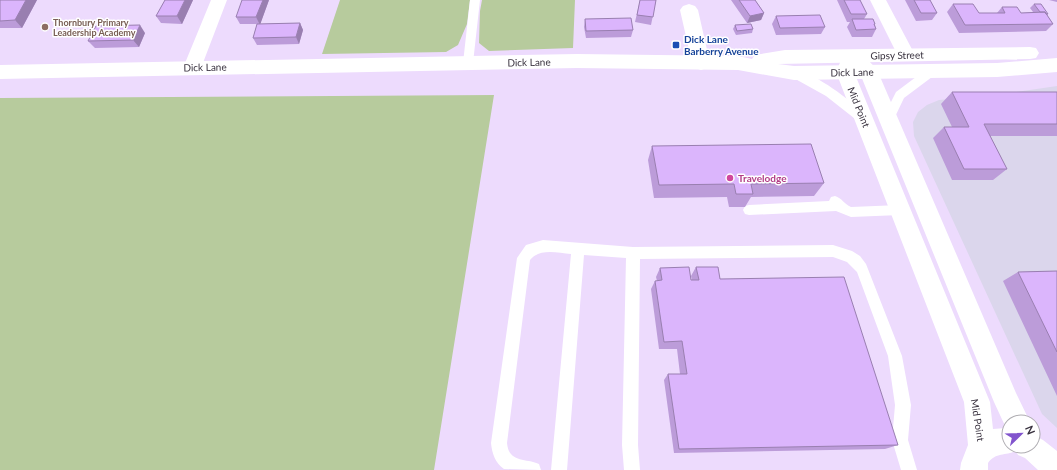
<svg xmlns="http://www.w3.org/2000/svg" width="1057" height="470" viewBox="0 0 1057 470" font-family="Lato,sans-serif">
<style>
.commercial{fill:#dbd6ec}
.green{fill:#b7cb9d}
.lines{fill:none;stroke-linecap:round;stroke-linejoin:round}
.lane{fill:#fff;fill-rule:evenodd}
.street{fill:#fff;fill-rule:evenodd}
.secondary{fill:#fff;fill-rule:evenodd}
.wall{fill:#bc9cd9}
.shaded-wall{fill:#997fb0}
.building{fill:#dbb5fc;stroke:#997fb0}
.education-dot{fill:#8d6e63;stroke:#fff;stroke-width:1.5}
.transit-dot{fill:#1a4fb4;stroke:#fff;stroke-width:1.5}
.hotel-dot{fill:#d1479c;stroke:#fff;stroke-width:1.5}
.labels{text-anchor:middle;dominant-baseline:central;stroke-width:3;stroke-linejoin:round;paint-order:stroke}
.far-education-label{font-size:9px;font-weight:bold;fill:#785e54;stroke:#fff;text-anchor:start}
.transit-label{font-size:10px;font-weight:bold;fill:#164399;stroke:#fff;text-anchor:start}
.street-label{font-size:10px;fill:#38313e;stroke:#fff}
.hotel-label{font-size:10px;font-weight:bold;fill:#b23c85;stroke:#fff;text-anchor:start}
</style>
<rect width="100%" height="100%" fill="#eddbfd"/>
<!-- commercial -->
<path class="commercial" d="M1057,86V428L1042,414L914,136L913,122L918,112L927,105L939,100L996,95Z"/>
<!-- green -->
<path class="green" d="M340,0H470L467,24L458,45L446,52L322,54Z
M482,0H575L573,48L489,51L479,43L480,11Z
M494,95L434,470H0V98Z"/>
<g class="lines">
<!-- lane -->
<path class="lane" d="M470,0H480L473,63L472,66H464L463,63Z
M932,67L936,68L937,71L936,74L904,98L893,121L889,122L885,121L883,118L896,92L928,68Z
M794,69C821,77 846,97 867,116L869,119L867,122L863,123L859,122L826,96L790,76L789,73L790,70Z
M835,196C842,198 844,204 851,207L900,205L904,206L906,210L904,214L900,215L851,217L836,211L749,215L745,214L743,210L745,206L749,205L829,201L831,197Z
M543,240L633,247L833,245L852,251L860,256L866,264L902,356L911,405L908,440L917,470H901L892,440L895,405L888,356L857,272L847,262L833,257L640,259L638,445L640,470H624L622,445L626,258L584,255L567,470H551L571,254C557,253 540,248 530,260L507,443C509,463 524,458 539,464L541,470L504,469C495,463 492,453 491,443L517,258L526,245Z"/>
<!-- street -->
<path class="street" d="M211,0H227L201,68L198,73L192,75L186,73L183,68Z
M870,0H886L915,55L912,60L906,61L900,60Z
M689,4L695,6L698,10L710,63L707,68L701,70L695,68L692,63L680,10L683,6Z
M851,50C861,53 873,63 878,72L1016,393L1030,422H1009V446H1033V435L1043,440L1057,451V470H1038L1025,458L1018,455L1016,451C1005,456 996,452 988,463V470H960L961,463L968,445L964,402L836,72L845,51ZM855,70L861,76L994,402L1006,428L993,429L990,402L854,72Z"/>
<!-- secondary -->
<path class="secondary" d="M1030,47L1036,48L1039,53L1036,58L1030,59L778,64L794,66L997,63L1057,58V72L997,77L794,80L738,70L577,68L0,79V65L577,54L738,56L752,59L755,55L785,50Z"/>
</g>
<!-- wall -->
<path class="wall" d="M0,0H37L22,28H0Z
M165,0H193L182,24L161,23L156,16Z
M269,0L260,24L300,23L303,30L299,44L257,45L253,38L257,24H240L236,17Z
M640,0H656L651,25L635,22Z
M731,0H755L764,13L761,20L747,23Z
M837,0H860L867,14L864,19L875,24V25L876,29L872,37H852L847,27L850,22H847Z
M905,0H930L937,13L932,20L916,21Z
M1049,0H1057V2Z
M953,4L979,13H997L1002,7L1021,13L1033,12L1030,8L1034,4L1048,14L1047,15L1053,24L1046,31L959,33L947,12Z
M776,16L825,27L821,34L776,35L772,24Z
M585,19L633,30L631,37L586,38L584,27Z
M735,25L753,29L752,33L736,35L733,29Z
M145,33L139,47L95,48L88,41Z
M952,92H1057V136H990L1007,169L993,180H952L933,138L944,127H952L941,104Z
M652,146L824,183L814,196L751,197L745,207H729L727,197L654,198L648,160Z
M696,267L720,279L898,445L885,449L674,453L664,380L668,374H680L677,349H659L651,289L655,281H657L656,277L660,268L692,280L691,276Z
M1057,271V396L1003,281L1018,272Z"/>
<!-- shaded-wall -->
<path class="shaded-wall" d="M26,0H37L22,28L15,20Z
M185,0H193L182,24L177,16Z
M263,0H269L260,25L256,17Z
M764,13L761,20L747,23L750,16Z
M300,23L303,30L299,44L296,37Z
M140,25L145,33L139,47L133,40Z"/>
<!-- building -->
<path class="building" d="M0,0H26L15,20L0,21Z
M165,0H185L177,16H156Z
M242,0H263L256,17H236Z
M640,0H656L653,17L637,15Z
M739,0H755L764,13L750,16Z
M844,0H860L867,14H851Z
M914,0H930L937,13H921Z
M953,4H973L979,13H1005L1002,7H1017L1021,13L1045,12L1053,24L965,25Z
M1034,4H1041L1048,14H1046L1045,12H1040Z
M820,15L825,27L780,28L776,16Z
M631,18L633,30L586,31L585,19Z
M852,19H873L875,24H874L876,29L856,30Z
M300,23L296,37L253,38L257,24Z
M751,24L753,29L737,31L735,25Z
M140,25L133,40L88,41L96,26Z
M952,92H1057V124H984L1007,169H964L944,127H969Z
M811,144L824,183L751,184L753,194H736L734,184L659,185L652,146Z
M689,267L691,280H699L696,267H718L720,279L844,277L898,445L679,449L668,374H687L682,341L664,342L655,281L662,280L660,268Z
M1057,271V352L1018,272Z"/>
<!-- markers -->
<circle class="education-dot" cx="45" cy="27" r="4"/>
<rect class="transit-dot" x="672" y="41" width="8" height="8" rx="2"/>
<circle class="hotel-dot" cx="730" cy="178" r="4"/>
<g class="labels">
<!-- far-education labels -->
<g class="far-education-label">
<text x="53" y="22">Thornbury Primary<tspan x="53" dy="10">Leadership Academy</tspan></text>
</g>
<!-- transit labels -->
<g class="transit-label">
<text x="684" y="39">Dick Lane<tspan x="684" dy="12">Barberry Avenue</tspan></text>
</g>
<!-- street labels -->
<g class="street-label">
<text transform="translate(897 55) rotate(-1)">Gipsy Street</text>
<text transform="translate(529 62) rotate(-1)">Dick Lane</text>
<text transform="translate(205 67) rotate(-1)">Dick Lane</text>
<text transform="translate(852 72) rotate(-1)">Dick Lane</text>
<text transform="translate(859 107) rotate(68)">Mid Point</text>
<text transform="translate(978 420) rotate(81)">Mid Point</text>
</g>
<!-- hotel labels -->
<g class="hotel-label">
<text x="738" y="178">Travelodge</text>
</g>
</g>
<!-- north arrow -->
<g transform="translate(1021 434) rotate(67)"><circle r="19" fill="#ffffff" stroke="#afadb2"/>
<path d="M0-3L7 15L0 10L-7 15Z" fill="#8254cd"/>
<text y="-6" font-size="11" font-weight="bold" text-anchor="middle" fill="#38313e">N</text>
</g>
</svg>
